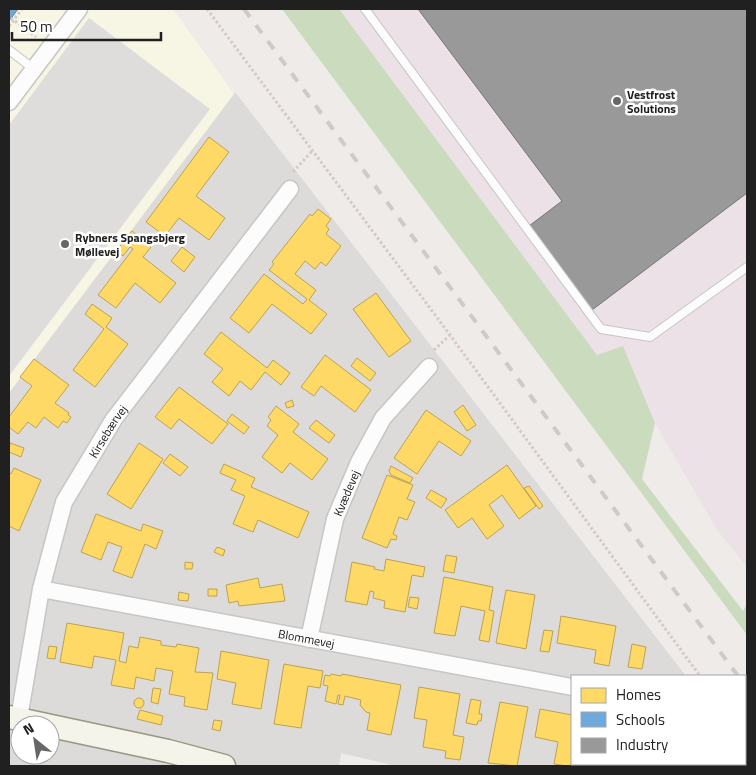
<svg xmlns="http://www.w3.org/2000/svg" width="756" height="775" viewBox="0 0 756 775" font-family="'Titillium Web',sans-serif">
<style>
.residential{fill:#dddbda;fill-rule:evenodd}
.industrial{fill:#ece1e7}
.education{fill:#f7f5e4}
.forest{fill:#cadcbd}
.parking{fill:#dedddc}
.homes{fill:#ffd966;stroke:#bca251}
.schools{fill:#6fa8dc;stroke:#577fa4}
.industry{fill:#999;stroke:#757575}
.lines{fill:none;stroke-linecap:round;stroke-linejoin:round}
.lane-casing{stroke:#c7c6c4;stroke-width:10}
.street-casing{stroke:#c7c6c4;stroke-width:19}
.secondary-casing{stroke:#989780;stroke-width:25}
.path{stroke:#d7c8c7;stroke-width:3;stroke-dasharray:2.5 2.5;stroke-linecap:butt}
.lane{stroke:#fcfcfc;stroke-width:8}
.street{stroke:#fcfcfc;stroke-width:16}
.secondary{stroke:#f4f4eb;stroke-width:22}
.rail{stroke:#cbcbca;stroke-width:4;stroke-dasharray:10 10;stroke-linecap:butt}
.poi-dot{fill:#686766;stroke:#fff;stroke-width:2}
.labels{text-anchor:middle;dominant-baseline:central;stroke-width:5;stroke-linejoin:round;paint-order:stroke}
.poi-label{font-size:12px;font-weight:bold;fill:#202020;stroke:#fff;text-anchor:start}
.street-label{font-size:12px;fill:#202020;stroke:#fff}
</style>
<rect width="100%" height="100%" fill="#eeebe8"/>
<!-- residential -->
<path class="residential" d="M235,92L686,676H572V764H733L732,766H396L341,753L339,766H9V383ZM20,725H50V755H20Z"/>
<!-- industrial -->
<path class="industrial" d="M339,9H747V567L717,530L655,423L623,346L597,355Z"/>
<!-- education -->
<path class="education" d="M9,9H173L234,94L9,393Z"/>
<!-- forest -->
<path class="forest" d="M282,9H339L597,355L623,346L655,423L642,479L743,611L747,604V635Z"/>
<!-- parking -->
<path class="parking" d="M89,18L210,109L9,376V125Z"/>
<!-- homes -->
<path class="homes" d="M209,137L229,152L196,196L225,218L209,240L179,218L165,236L146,222Z
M318,209L331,219L326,226L329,229L326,234L341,246L326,266L321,262L315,269L305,261L295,274L316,290L309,300L327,314L311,334L272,304L249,333L230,318L264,274L303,304L307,299L269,270L274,264L272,262L310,214L312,216Z
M132,231L151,247L143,257L176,283L160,303L135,283L116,308L98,295L133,249L130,247L123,256L116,251Z
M182,247L195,257L184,272L171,261Z
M376,293L411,341L389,357L353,309Z
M92,304L112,318L106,327L128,344L95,387L73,370L104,329L85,314Z
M221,332L267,368L273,360L290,373L281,385L265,372L251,390L240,381L229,396L212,382L223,369L204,354Z
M325,355L371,390L355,412L321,386L314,396L301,387Z
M357,358L376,373L370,381L351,366Z
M34,359L69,385L55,403L69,413L68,415L71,417L67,423L63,421L58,428L44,417L36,428L28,422L18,434L9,427V417L32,386L20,377Z
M179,387L228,424L212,444L179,419L171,429L155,417Z
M292,400L294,406L287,408L285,403Z
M463,405L476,425L467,431L454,412Z
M276,406L299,424L293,432L328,459L312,480L290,463L282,473L262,457L278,435L267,426L271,420L268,417Z
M426,410L471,441L461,456L439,441L417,474L394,458Z
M232,414L249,427L244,434L227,421Z
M316,420L335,435L329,443L309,428Z
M10,443L24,448L21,457L9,452Z
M139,443L163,459L131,509L107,494Z
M170,454L188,467L180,476L163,463Z
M224,464L255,478L251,487L309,512L298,538L258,520L253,532L233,524L245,496L231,490L236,480L220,473Z
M507,465L536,506L519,519L502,495L489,505L504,526L487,539L472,518L458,528L445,510Z
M391,466L413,478L410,483L391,475L389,471Z
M14,468L41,480L19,531L9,526V473L11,474Z
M387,475L413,485L407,499L415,502L407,520L399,517L393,534L397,536L396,540L391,539L387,548L362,538Z
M529,486L543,506L539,509L524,488Z
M431,490L447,499L441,508L426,498Z
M96,514L141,531L143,524L163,531L156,549L145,544L132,578L113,571L122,547L108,542L101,560L81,552Z
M217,547L225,550L223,556L214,552Z
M446,555L457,557L454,573L443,571Z
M386,559L425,567L423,577L412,575L405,612L384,608L385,601L373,598L374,592L370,591L367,605L345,601L352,562L375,567L374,569L384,571Z
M185,562L193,563L192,569H185Z
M444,577L493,587L489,610L494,611L489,642L479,640L485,611L461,606L455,636L434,633Z
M258,578L260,588L282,584L285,601L239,606L238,601L229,603L226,585Z
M208,589H217V596H208Z
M506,590L535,595L526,649L496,643Z
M179,592L189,594L188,601L178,600Z
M410,597L419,598L417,609L408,607Z
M561,616L616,626L609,666L594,663L596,650L557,643Z
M67,623L124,633L119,661L126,663L129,646L138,648L140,637L161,641V645L176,647L177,644L199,648L195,672L213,673L207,710L184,706L185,697L169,694L173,671L156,668L154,681L136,677L134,689L111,685L116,660L94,656L92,668L60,662Z
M544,630L553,631L549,652L540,651Z
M632,644L646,647L642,669L628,667Z
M49,646L57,647L55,659L47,658Z
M221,651L269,660L261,709L232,704L236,683L217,679Z
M284,664L323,671L320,688L308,686L301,728L274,724Z
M331,674L341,676L342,674L401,685L391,735L367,730L370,713L366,712L360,705L361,700L345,696L343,705L338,704L340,695H338L336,704L325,701L328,686L323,685L325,675L330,676Z
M419,687L460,694L453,735L464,737L460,760L445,758L446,751L423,747L427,720L414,718Z
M153,688L161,689L158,704L151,702Z
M134 703a5 5 0 1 1 10 0a5 5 0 1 1-10 0Z
M471,699L481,701L479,714H482L481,721H478L477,725L466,723Z
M500,702L528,707L517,766L488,763Z
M540,709L572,715V764H591V766H567L554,764L558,742L535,737Z
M140,710L163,716L161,725L137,719Z
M214,720L222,721L220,731L212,729Z
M598,764H626V766H597Z
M646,764H670H668V766H646Z
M684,764H708L707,766H683Z"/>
<!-- schools -->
<path class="schools" d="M9,9H18L9,21Z"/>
<!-- industry -->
<path class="industry" d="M418,9H747V193L592,310L529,226L562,201Z"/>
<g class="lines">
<defs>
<path id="lane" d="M365,9L601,329L650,337L747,267
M9,50L34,69"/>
<g id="street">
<path d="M9,102L79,9"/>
<path id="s1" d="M41,589L572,687"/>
<path id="s2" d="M309,639L335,519L359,462L383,418L429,367"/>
<path id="s3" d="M19,718L41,589L64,502L114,419L290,189"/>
</g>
<path id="secondary" d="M9,717L168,751L224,766"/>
</defs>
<!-- lane casing -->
<use href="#lane" class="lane-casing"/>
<!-- street casing -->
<use href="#street" class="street-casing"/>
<!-- secondary casing -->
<use href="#secondary" class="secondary-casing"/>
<!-- path -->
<path class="path" d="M207,9L450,335L700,676
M11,18L36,37
M9,26L22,9
M293,172L313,150
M434,350L450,335
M745,743L747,747"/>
<!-- lane -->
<use href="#lane" class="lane"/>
<!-- street -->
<use href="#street" class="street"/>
<!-- secondary -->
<use href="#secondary" class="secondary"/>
<!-- rail -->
<path class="rail" d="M244,9L738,676
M745,686L747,689"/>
</g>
<!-- markers -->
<g class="poi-dot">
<circle cx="617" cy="101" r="5"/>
<circle cx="65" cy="244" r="5"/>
</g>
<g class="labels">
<!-- poi labels -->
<g class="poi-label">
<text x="627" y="94">Vestfrost<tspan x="627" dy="14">Solutions</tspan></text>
<text x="75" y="237">Rybners Spangsbjerg<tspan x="75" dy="14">Møllevej</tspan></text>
</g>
<!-- street labels -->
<g class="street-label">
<text stroke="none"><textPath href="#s3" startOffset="304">Kirsebærvej</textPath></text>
<text stroke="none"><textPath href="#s2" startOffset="151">Kvædevej</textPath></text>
<text stroke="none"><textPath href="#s1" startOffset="270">Blommevej</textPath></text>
</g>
</g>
<!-- border -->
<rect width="756" height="775" fill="none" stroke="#202020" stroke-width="20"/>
<!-- legend -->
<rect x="571" y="675" width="175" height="90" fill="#ffffff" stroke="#a6a6a6"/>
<rect x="581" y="688" width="25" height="15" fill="#ffd966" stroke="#a6a6a6"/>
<text x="616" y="700" font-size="15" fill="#202020">Homes</text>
<rect x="581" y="712" width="25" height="15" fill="#6fa8dc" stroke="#a6a6a6"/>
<text x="616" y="725" font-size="15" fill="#202020">Schools</text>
<rect x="581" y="738" width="25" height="15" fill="#999999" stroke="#a6a6a6"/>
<text x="616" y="750" font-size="15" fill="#202020">Industry</text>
<!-- north arrow -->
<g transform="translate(35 740) rotate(330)"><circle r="24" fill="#ffffff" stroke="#a6a6a6"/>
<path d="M0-4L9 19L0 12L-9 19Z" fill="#686766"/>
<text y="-8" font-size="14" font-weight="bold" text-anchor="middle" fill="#202020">N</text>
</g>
<!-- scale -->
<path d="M12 32v8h149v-8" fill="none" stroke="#202020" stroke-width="2.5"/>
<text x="20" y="32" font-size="15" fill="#202020" stroke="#ffffff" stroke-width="4" paint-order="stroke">50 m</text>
</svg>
